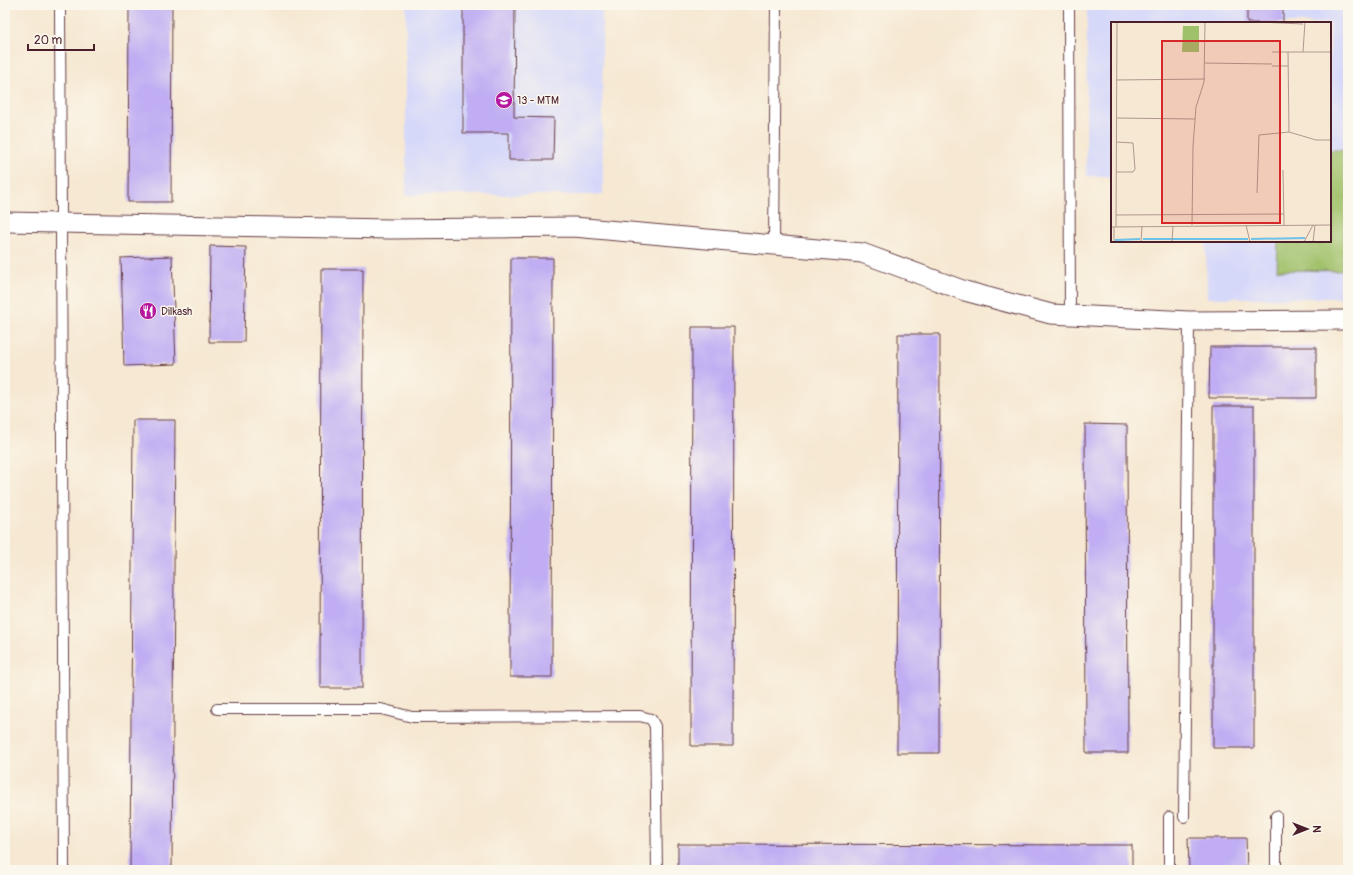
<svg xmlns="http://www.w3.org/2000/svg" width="1353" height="875" viewBox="0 0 1353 875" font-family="Pangolin,sans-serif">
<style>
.built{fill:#d6d8f9}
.green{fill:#a0c16b;stroke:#75704b}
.building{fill:#c0adf3}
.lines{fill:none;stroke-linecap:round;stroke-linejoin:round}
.lane-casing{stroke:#643d44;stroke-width:12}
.street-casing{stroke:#643d44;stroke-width:21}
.lane{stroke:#fff;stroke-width:10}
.street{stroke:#fff;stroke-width:19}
.labels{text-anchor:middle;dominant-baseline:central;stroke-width:3;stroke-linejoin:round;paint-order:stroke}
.poi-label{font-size:11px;fill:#4a1f2b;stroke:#fbf7ec;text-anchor:start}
.inset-river{fill:none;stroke:#6dc2ea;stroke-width:2}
.inset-road{fill:none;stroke:#b1988f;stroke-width:1}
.view{fill:#d62828;fill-opacity:0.15;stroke:#d62828;stroke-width:2}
.inset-edge{fill:none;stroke:#4a1f2b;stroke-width:2}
</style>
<rect width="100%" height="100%" fill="#fbf7ec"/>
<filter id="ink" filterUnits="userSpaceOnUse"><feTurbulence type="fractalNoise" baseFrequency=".025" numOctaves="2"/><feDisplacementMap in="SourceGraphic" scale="8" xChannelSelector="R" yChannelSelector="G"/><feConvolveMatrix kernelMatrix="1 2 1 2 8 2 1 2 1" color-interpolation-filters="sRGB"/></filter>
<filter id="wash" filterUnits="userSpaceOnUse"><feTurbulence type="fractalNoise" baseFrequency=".012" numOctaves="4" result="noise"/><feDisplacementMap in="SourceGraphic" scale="16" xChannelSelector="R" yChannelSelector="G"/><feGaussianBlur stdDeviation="0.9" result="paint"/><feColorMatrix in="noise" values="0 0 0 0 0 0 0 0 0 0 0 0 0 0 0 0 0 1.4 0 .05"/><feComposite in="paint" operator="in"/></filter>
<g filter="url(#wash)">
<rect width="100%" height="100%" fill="#f6e8d2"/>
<!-- built -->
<path class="built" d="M406,5H602L603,195H406Z
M1087,5H1348V298H1207L1206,241H1330V23H1112V177L1086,176Z"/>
<!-- green -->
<path class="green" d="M1330,150H1348V271L1277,270L1278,241H1330Z"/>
<g id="blocks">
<!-- building -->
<path class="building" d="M129,5H172L171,202H128Z
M463,5H515L514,117L554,118L553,160H509V133H463Z
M1247,5H1283V23H1247Z
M210,246L246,247L244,342H209Z
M172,256L176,364L124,366L121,258Z
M511,258H553L552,677H510Z
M321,269H363L362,688H320Z
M692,327H734L733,746H691Z
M898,334H940L939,753H897Z
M1210,347H1316V398H1209Z
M1213,406H1254V748H1213Z
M133,420H175L172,870H130Z
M1085,424L1127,425L1128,753H1086Z
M1188,838H1246L1247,870H1189Z
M678,844L1132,845V870H678Z"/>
</g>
</g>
<g filter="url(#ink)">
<use href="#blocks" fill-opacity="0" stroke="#643d44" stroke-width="1"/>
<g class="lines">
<defs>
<path id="lane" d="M60,5L64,870
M1069,5L1070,315
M774,245L776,5
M217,709H381L412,717L640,716L651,719L655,726L657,870
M1276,816V870
M1169,817V870
M1184,817L1189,321"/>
<path id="street" d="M5,222L391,229L574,227L862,253L965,291L1051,314L1189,321L1348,320"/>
</defs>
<!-- lane casing -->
<use href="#lane" class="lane-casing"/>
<!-- street casing -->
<use href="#street" class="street-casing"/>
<!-- lane -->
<use href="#lane" class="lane"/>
<!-- street -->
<use href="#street" class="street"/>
</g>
</g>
<!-- icons -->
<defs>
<symbol id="school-disc" viewBox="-11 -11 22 22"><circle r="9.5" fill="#b5179e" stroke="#fbf7ec"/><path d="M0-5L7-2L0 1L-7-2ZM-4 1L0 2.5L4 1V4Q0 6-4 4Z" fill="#fff"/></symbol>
<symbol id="restaurant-disc" viewBox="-11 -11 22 22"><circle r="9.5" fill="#b5179e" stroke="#fbf7ec"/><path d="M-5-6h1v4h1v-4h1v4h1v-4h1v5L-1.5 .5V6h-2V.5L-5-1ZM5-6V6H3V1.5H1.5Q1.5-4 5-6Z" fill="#fff"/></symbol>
</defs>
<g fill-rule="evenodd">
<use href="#school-disc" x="494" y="90" width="20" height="20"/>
<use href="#restaurant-disc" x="138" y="301" width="20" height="20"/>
</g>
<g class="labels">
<!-- poi labels -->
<g class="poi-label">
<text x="517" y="100">13 - MTM</text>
<text x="161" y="311">Dilkash</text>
</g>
</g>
<!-- overview -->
<g transform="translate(1111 22)">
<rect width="220" height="220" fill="#f6e8d2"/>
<path d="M72,4H88V30H71Z" fill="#a0c16b"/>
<path class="inset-river" d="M32,217H137M140,217L194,216M4,218L29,217"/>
<path class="inset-road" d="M148,0L192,2M161,30H220M177,30L178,110M192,30L194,0M94,41L161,42M161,44H177M5,58L94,57M5,96L84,97M172,148L173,203M5,150H22L24,147L22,121L5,120M146,171L148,113L178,110L205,118H220M5,193L173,192M81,203L82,124L85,85L93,60L94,0M135,203L139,220M0,205L220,203M5,205L6,0M3,220V205M30,220L31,204M61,220L62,204M193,220L202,203M202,220L204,203"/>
<path class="view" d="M51,19H169V201H51Z"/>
<rect width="220" height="220" class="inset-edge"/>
</g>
<!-- margin -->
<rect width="1353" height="875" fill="none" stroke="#fbf7ec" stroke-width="20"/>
<!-- north arrow -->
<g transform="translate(1307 829) rotate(90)" stroke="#fbf7ec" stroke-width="3" paint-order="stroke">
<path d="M0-3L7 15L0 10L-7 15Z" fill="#4a1f2b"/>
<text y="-6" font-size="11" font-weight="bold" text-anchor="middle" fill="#4a1f2b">N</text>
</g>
<!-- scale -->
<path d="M28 44v6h66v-6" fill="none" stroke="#4a1f2b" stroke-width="2"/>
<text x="34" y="44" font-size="12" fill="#4a1f2b" stroke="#fbf7ec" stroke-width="3" paint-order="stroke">20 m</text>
</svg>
